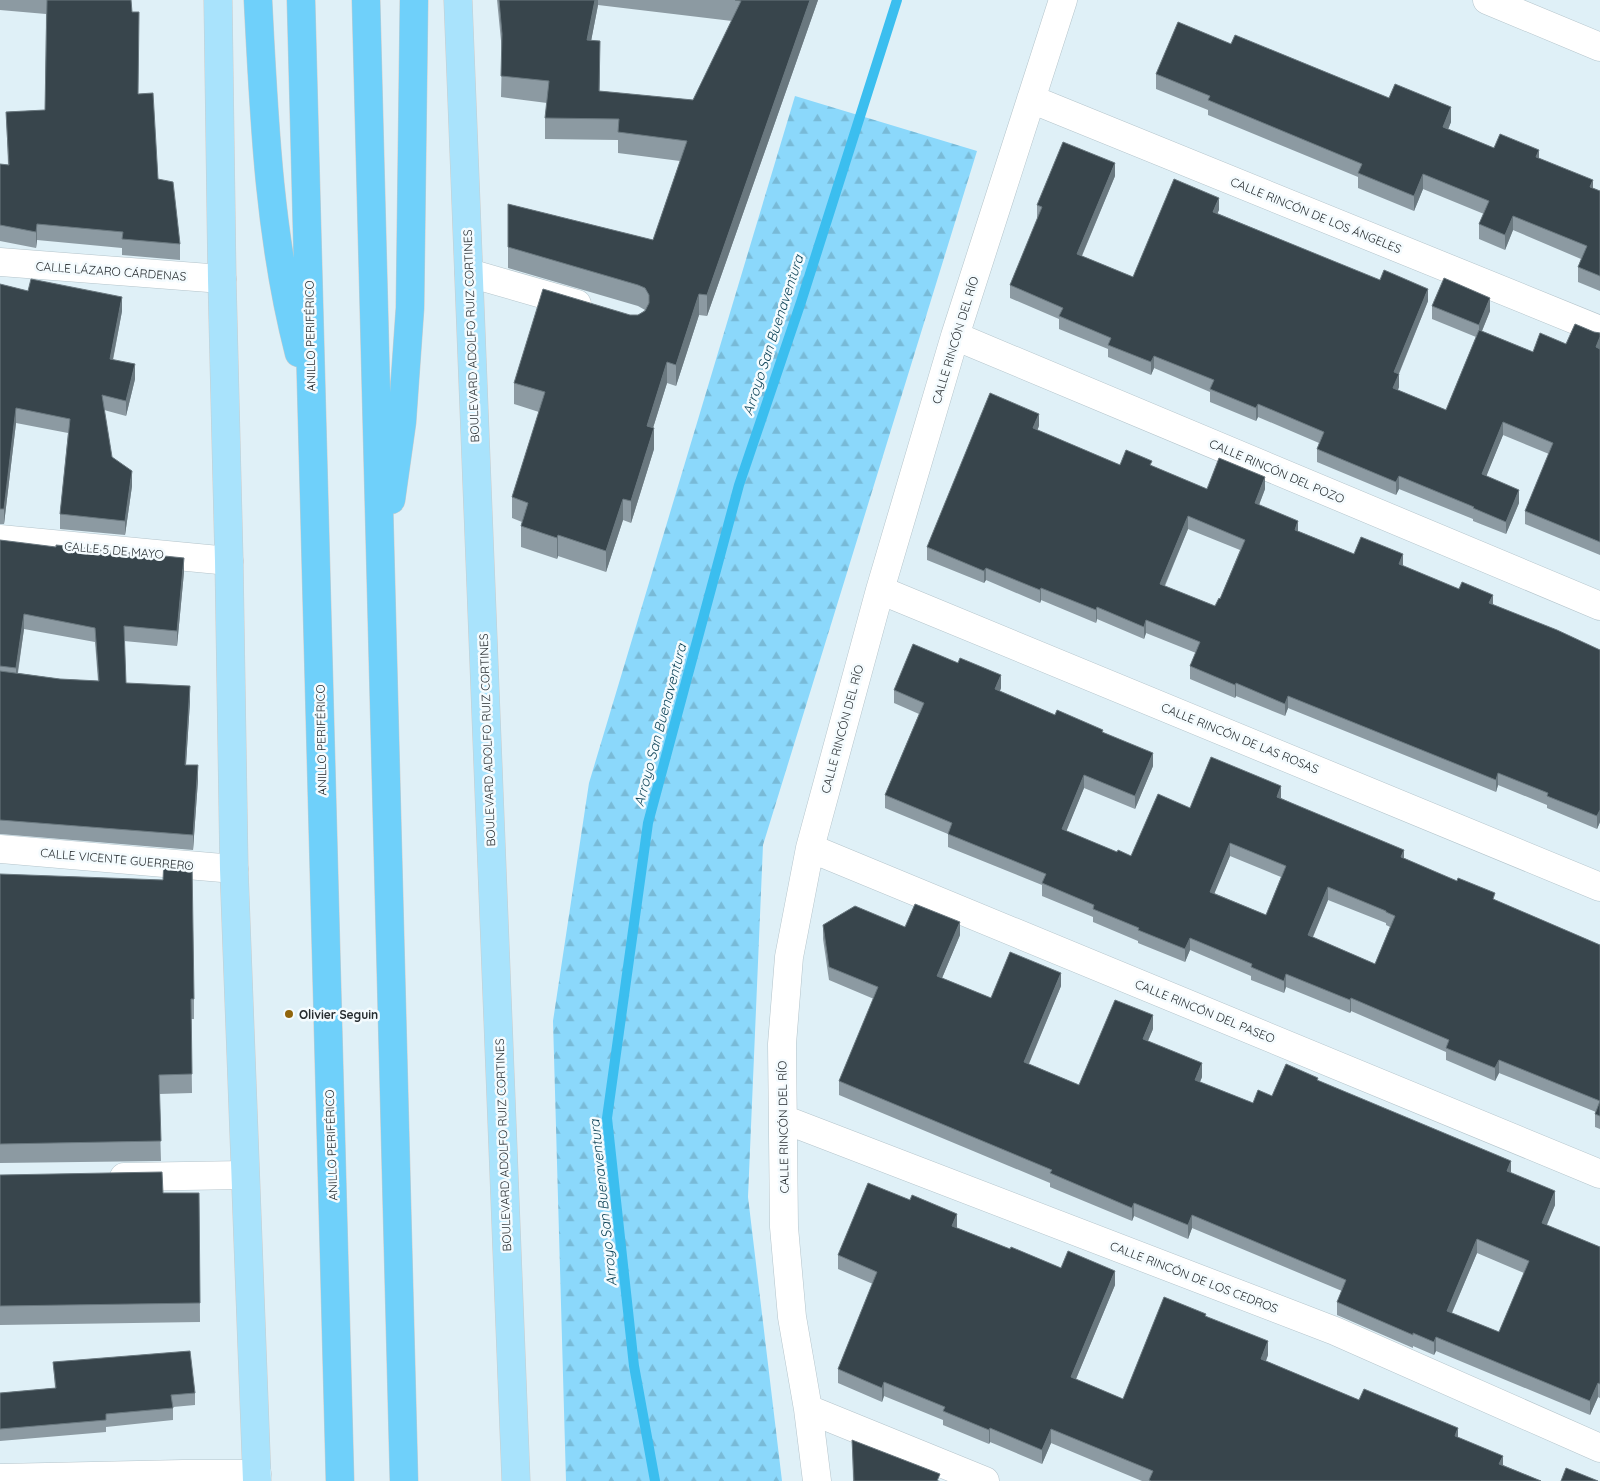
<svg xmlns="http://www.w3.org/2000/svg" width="1600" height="1481" viewBox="0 0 1600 1481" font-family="Quicksand,sans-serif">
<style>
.forest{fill:url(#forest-firs)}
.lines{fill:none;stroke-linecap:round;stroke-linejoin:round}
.stream{stroke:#3bbeef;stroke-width:10}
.minor-casing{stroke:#b4c4cb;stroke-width:29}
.major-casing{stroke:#cbcdcd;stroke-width:29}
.highway-casing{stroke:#cbcdcd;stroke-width:29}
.minor{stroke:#fff;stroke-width:28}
.major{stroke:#a9e3fc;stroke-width:28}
.highway{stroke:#6fd0fa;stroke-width:28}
.wall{fill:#8c9aa2;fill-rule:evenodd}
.shaded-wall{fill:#6a787f}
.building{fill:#38454c;stroke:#6a787f;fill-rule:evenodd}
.poi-dot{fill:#90650c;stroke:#f4fbfe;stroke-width:2}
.labels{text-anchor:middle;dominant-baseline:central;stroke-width:5;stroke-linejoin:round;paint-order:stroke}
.street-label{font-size:12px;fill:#272d30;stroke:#f4fbfe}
.poi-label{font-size:12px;font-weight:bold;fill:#272d30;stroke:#f4fbfe;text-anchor:start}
.water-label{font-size:14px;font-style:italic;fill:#0f4559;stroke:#f4fbfe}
</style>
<defs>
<pattern id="forest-firs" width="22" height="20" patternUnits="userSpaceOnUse" patternTransform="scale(1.25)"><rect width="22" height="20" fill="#8bd8fb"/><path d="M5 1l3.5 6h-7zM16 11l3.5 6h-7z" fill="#78bad7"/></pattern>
</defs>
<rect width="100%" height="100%" fill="#dff0f7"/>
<!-- forest -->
<path class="forest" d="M795,96L977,151L763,845L748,1197L782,1481H566L553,1021L589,783Z"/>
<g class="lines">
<!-- stream -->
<path class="stream" d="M655,1481L634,1366L607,1118L648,823L739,485L801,302L897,0"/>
<defs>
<path id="minor" d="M1487,0L1600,47
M1031,99L1600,330
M0,262L222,279
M469,273L577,304
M955,336L1600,606
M0,539L229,561
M880,590L1600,887
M810,848L1600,1174
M0,849L234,869
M783,1119L1335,1331L1600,1448
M124,1177L244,1175
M808,1409L985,1481
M0,1478L183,1474H257
M817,1481L808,1409L792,1317L784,1227L782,1044L789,957L810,848L880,590L955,336L1063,0"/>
<path id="major" d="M218,0L222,279L229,561L234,869L257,1481
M458,0L516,1481"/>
<path id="highway" d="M258,0C264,119 269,237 299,353
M301,0L340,1481
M366,0L404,1481
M391,500L402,422L410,308L414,0"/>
</defs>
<!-- minor casing -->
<use href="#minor" class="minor-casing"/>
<!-- major casing -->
<use href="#major" class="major-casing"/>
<!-- highway casing -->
<use href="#highway" class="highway-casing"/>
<!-- minor -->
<use href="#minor" class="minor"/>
<!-- major -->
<use href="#major" class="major"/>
<!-- highway -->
<use href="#highway" class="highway"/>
</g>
<!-- wall -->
<path class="wall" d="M0,0H131L138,94L158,179L180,244V260L122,255V248L37,240L36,248L0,241V164L8,165L6,112L45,110L46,14L0,10Z
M497,0H818L707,316L699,315L676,386L667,383L653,428L654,449L631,523L623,520L606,572L558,556L557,559L521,547V526L522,522L512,518V497L539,412L514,404V383L630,315H638L645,310L638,306L508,268V204L653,240L680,161L618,153V140L545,139V118L547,103L501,97L502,51ZM598,5L732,21L693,100L599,91L600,63L591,41Z
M1231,44L1389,98L1451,122L1448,129L1494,148L1539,158L1593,188L1600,191V291L1578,282V267L1581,259L1513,230L1505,250L1479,239V224L1484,214L1423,189L1414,211L1358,188V177L1208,115V110L1156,89V74Z
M1115,176L1082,256L1133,277L1219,210L1217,213L1428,301L1399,374V387L1398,390L1446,410L1476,337L1432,319V306L1490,311L1482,331L1533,352L1566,344L1594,332L1600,333V555L1525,524V511L1549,454L1503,435L1486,476L1519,503L1506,534L1473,521V519L1399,489L1396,495L1317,462V449L1319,443L1258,417L1256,421L1210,402V392L1154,368L1151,375L1108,357V349L1059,329V319L1010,298V285L1038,218L1037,217V205Z
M0,284L28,291L122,311L113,360L135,379L126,416L104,410L112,457L132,486L125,535L60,529V514L68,433L16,423L4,524H0Z
M1039,426L1037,430L1120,465L1152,466L1207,489H1265L1259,505L1298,531L1354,554L1403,566L1600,650V822L1597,829L1547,808V805L1498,785L1496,792L1288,708L1285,716L1236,696L1235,698L1190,679V666L1196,653L1146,633L1144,639L1097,619L1096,623L1041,600L1040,603L986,580L984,583L927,560V547ZM1188,529L1240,550L1220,599L1215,606L1165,586Z
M0,540L184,572L177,646L124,641L126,683L190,701L186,765L198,780L193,850L0,834ZM24,629L95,642L98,681L60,679L18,673Z
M958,663L1001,688L1000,691L1055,715L1103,733L1153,766L1135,809L1084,788L1066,831L1117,852L1131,856L1190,808L1281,798L1404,858L1495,900L1600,945V1129L1595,1127V1114L1596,1112L1499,1073L1495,1081L1446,1060V1052L1351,1011L1350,1013L1286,987L1284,993L1251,980V976L1190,950L1185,962L1138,943V941L1093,922V917L1042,896V885L948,847V834L885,808V795L919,714L894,703V690ZM1230,856L1281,877L1266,915L1214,893ZM1328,900L1386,923V925L1390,927L1375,964L1313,937Z
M0,874L194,999V1019H191L192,1093L159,1094L161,1161L0,1163Z
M823,925L905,927L960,935L942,978L991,998L1061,986L1029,1064L1079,1085L1153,1029L1148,1041L1202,1077L1200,1082L1253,1103L1318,1081L1511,1173L1555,1205L1546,1225L1600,1247V1398L1598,1397L1590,1415L1436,1351L1434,1355L1413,1346V1348L1337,1315V1302L1342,1291L1192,1228L1188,1239L1134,1216L1132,1221L1050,1187V1183L839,1095V1081L874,999L829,980L823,939ZM1477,1253L1524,1273L1499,1332L1452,1313Z
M0,1175L163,1193H199L200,1322L0,1325Z
M910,1200L957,1228L1010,1249L1061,1268L1115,1285L1076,1379L1123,1399L1206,1316L1268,1355L1266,1361L1359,1400L1458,1437L1503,1465L1541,1481H1142L1051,1443L1042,1464L990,1442L989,1444L943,1425V1420L884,1396L882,1402L838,1383V1369L873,1284L838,1269V1255Z
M53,1362L195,1393V1405L173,1407V1420L106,1427V1432L0,1441V1393L55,1388Z
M852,1440L940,1481H853Z"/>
<!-- shaded-wall -->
<path class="shaded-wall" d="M595,0H598V5L587,62V40Z
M810,0H818L707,316V295Z
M600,41V63L599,113V91Z
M1451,107V122L1443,142V127Z
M1539,150V165L1536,157Z
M1115,163V176L1077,267V254Z
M1423,174V189L1414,211V196Z
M1593,180V195L1590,187Z
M1219,198V210L1213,224V212Z
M1513,216V230L1505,250V235Z
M37,224V240L36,248V232Z
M1428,289V301L1394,385V372Z
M699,294V315L676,386V365Z
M122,297V311L110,374V359Z
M1490,298V311L1479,338V325Z
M1600,337V350L1596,347Z
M1154,356V368L1151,375V362Z
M667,362V383L647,447V426Z
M135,364V379L126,416V401Z
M1399,374V387L1393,400V388Z
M1258,404V417L1256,421V408Z
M16,408V423L4,524V509Z
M1039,414V426L1033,440V428Z
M1503,422V435L1482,487V474Z
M654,428V449L631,523V501Z
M132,471V486L125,535V521Z
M1399,476V489L1396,495V482Z
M1265,477V489L1255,515V503Z
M1519,490V503L1506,534V522Z
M623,499V520L606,572V551Z
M1188,516V529L1160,596V584Z
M1298,521V533L1295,530Z
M558,535V556L557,559V538Z
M1403,554V567L1399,564Z
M184,558V572L177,646V631Z
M986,568V580L984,583V571Z
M1041,588V600L1040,603V590Z
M1493,595V608L1489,603Z
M1097,607V619L1096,623V610Z
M24,614V629L16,683V668Z
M1146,620V633L1144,639V627Z
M1001,675V688L995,702V689Z
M1236,683V696L1235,698V685Z
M190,686V701L185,780V765Z
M1288,696V708L1285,716V704Z
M1153,753V766L1135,809V796Z
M198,765V780L193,850V835Z
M1498,773V785L1496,792V780Z
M1084,775V788L1062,842V829Z
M1281,786V799L1277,797Z
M1600,810V822L1597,829V816Z
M1230,843V856L1210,904V892Z
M1404,850V863L1401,857Z
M1328,887V900L1308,948V935Z
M960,922V935L937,990V976Z
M1190,938V950L1185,962V949Z
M1061,973V986L1024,1075V1062Z
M1286,974V987L1284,993V981Z
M1351,998V1011L1350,1013V1000Z
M1153,1015V1029L1143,1052V1039Z
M1499,1060V1073L1495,1081V1068Z
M1202,1063V1077L1195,1093V1080Z
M1511,1161V1174L1507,1171Z
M1555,1191V1205L1542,1237V1223Z
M1134,1203V1216L1132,1221V1208Z
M957,1214V1228L952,1226Z
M1192,1215V1228L1188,1239V1225Z
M1477,1239V1253L1447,1324V1311Z
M1115,1271V1285L1071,1391V1377Z
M1436,1337V1351L1434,1355V1342Z
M1268,1341V1355L1261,1373V1359Z
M884,1382V1396L882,1402V1388Z
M1598,1383V1397L1590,1415V1401Z
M990,1428V1442L989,1444V1430Z
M1458,1428V1442L1455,1436Z
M1051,1429V1443L1042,1464V1450Z
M1503,1456V1470L1499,1464Z"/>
<!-- building -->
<path class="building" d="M47,0H131L132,12H139L138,94L153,93L158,179L173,182L180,244L122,239L123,232L37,224L36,232L0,225V164L9,165L6,112L45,110Z
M499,0H595L587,40L600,41L599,91L693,100L741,1L735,0H810L707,295L699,294L676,365L667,362L647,426L654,428L631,501L623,499L606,551L558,535L557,538L521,526L528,503L512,497L545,392L514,383L543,289L630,315H638L645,311L649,303V295L645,288L638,285L508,247V204L653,240L687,141L618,132L619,119L545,118L549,81L501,76L502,34Z
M1178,22L1231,44L1235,35L1389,98L1395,84L1451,107L1443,127L1494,148L1500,134L1539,150L1536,157L1593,180L1590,187L1600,191V276L1578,267L1587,246L1513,216L1505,235L1479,224L1489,201L1423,174L1414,196L1358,173L1362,164L1208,100L1210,96L1156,74Z
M1063,142L1115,163L1077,254L1133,277L1174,179L1219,198L1213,212L1380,280L1384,270L1428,289L1394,372L1399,374L1393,388L1446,410L1479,330L1533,352L1540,333L1566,344L1575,324L1594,332L1600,333V337L1596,347L1600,349V542L1525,511L1553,443L1503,422L1482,474L1519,490L1506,522L1473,508L1474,507L1399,476L1396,482L1317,449L1324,432L1258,404L1256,408L1210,389L1214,380L1154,356L1151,362L1108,345L1111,338L1059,316L1063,308L1010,285L1042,207L1037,205Z
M1444,278L1490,298L1479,325L1432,306Z
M31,279L122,297L110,359L135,364L126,401L102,395L112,457L132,471L125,521L60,514L70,419L16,408L4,509H0V284L28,291Z
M990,393L1039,414L1033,428L1120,465L1126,450L1152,461L1150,465L1207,489L1219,458L1265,477L1255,503L1298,521L1295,530L1354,554L1361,537L1403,554L1399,564L1459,589L1462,582L1493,595L1489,603L1557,630L1600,650V810L1597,816L1547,796L1548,793L1498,773L1496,780L1288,696L1285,704L1236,683L1235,685L1190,666L1200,642L1146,620L1144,627L1097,607L1096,610L1041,588L1040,590L986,568L984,571L927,547ZM1188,516L1245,540L1220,599L1219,598L1215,606L1160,584Z
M0,540L56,547V545L184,558L177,631L124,626L126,683L190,686L185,765H198L193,835L0,820V671L60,679L99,681L95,628L24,614L16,668L0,666Z
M913,644L958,663L960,658L1001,675L995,689L1055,715L1057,710L1103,730L1102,732L1153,753L1135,796L1084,775L1062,829L1117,852L1118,850L1131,856L1158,794L1190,808L1211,757L1281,786L1277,797L1404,850L1401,857L1457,881L1458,878L1495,893L1493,899L1600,945V1101L1499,1060L1495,1068L1446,1048L1449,1040L1351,998L1350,1000L1286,974L1284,981L1251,967L1252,964L1190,938L1185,949L1138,930L1139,928L1093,909L1094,905L1042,883L1046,874L948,834L952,823L885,795L924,703L894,690ZM1230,843L1286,866L1266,915L1210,892ZM1328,887L1386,911V912L1395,916L1375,964L1308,935Z
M164,859L192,861L194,999H191L192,1074L159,1075L161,1141L0,1144V874L163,880Z
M915,904L960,922L937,976L991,998L1010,952L1061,973L1024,1062L1079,1085L1115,1000L1153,1015L1143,1039L1202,1063L1195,1080L1253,1103L1258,1090L1272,1096L1286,1064L1318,1078L1317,1080L1511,1161L1507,1171L1555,1191L1542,1223L1600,1247V1384L1598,1383L1590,1401L1436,1337L1434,1342L1413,1333V1335L1337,1302L1346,1280L1192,1215L1188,1225L1134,1203L1132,1208L1050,1173L1052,1170L839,1081L878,987L829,967L823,925L855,906L905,927ZM1477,1239L1529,1261L1499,1332L1447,1311Z
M1600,1101V1116L1595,1114Z
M162,1172L163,1193H199L200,1303L0,1306V1175Z
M868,1183L910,1200L912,1195L957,1214L952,1226L1010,1249L1011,1247L1061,1268L1068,1251L1115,1271L1071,1377L1123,1399L1164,1297L1206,1314L1205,1316L1268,1341L1261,1359L1359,1400L1364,1389L1458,1428L1455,1436L1503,1456L1499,1464L1541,1481H1151L1149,1480L1153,1471L1051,1429L1042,1450L990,1428L989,1430L943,1411L945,1407L884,1382L882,1388L838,1369L877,1272L838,1255Z
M190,1351L195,1393L171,1395L173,1408L106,1414V1420L0,1429V1393L56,1388L53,1362Z
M852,1440L940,1474L937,1481H854Z
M1566,1468L1598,1481H1561Z"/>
<!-- markers -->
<circle class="poi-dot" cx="289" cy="1014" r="5"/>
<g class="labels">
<!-- street labels -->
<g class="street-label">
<text transform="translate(1316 215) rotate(22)">CALLE RINCÓN DE LOS ÁNGELES</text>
<text transform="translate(111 271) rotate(4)">CALLE LÁZARO CÁRDENAS</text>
<text transform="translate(310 336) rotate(-91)">ANILLO PERIFÉRICO</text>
<text transform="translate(471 336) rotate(-92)">BOULEVARD ADOLFO RUIZ CORTINES</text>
<text transform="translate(955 340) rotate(-73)">CALLE RINCÓN DEL RÍO</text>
<text transform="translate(1277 471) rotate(23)">CALLE RINCÓN DEL POZO</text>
<text transform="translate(114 550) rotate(5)">CALLE 5 DE MAYO</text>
<text transform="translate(842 729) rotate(-75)">CALLE RINCÓN DEL RÍO</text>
<text transform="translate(1240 738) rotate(22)">CALLE RINCÓN DE LAS ROSAS</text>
<text transform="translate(321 740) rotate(-91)">ANILLO PERIFÉRICO</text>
<text transform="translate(487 740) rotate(-92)">BOULEVARD ADOLFO RUIZ CORTINES</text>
<text transform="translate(117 859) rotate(5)">CALLE VICENTE GUERRERO</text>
<text transform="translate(1205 1011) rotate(22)">CALLE RINCÓN DEL PASEO</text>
<text transform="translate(783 1127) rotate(-91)">CALLE RINCÓN DEL RÍO</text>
<text transform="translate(331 1145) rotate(-92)">ANILLO PERIFÉRICO</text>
<text transform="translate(503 1145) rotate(-92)">BOULEVARD ADOLFO RUIZ CORTINES</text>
<text transform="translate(1194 1277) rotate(21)">CALLE RINCÓN DE LOS CEDROS</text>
</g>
<!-- poi labels -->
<g class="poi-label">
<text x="299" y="1014">Olivier Seguin</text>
</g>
<!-- water labels -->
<g class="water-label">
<text transform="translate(773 335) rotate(-72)">Arroyo San Buenaventura</text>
<text transform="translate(660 725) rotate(-75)">Arroyo San Buenaventura</text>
<text transform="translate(603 1203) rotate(-96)">Arroyo San Buenaventura</text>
</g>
</g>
</svg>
